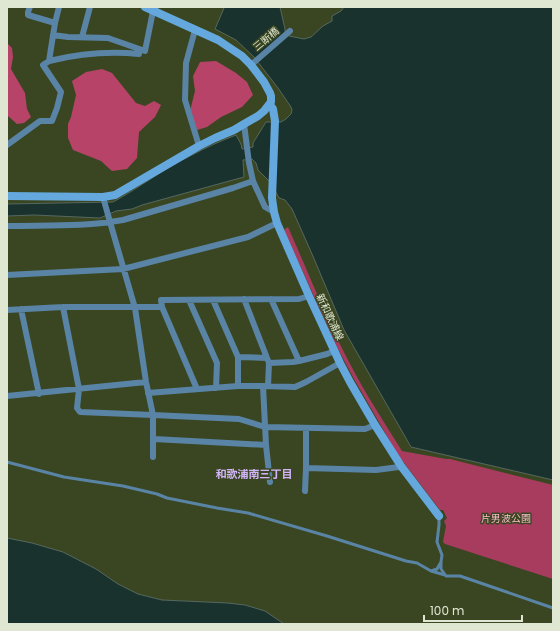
<svg xmlns="http://www.w3.org/2000/svg" width="560" height="631" viewBox="0 0 560 631" font-family="Poppins,'Noto Sans JP',sans-serif">
<style>
.green{fill:#a83c5f}
.forest{fill:#b74368}
.water{fill:#1a322e;stroke:#55685f}
.lines{fill:none;stroke-linecap:round;stroke-linejoin:round}
.lane{stroke:#5a84a5;stroke-width:3}
.street{stroke:#5a84a5;stroke-width:6}
.secondary{stroke:#64a8dd;stroke-width:8}
.labels{text-anchor:middle;dominant-baseline:central;stroke-width:3;stroke-linejoin:round;paint-order:stroke}
.street-label{font-size:10px;fill:#dfe7d2;stroke:#3a4622}
.park-label{font-size:10px;fill:#fbbdcb;stroke:#3a4622}
.neighbourhood-label{font-size:11px;font-weight:bold;fill:#d2b5fa;stroke:#3a4622}
</style>
<rect width="100%" height="100%" fill="#3a4622"/>
<!-- green -->
<path class="green" d="M288,227C308,272 326,318 349,362C365,393 384,422 402,451L446,459H450L553,485V579L445,544L443,542L446,526L444,521L447,518L443,510H440L398,455L354,379L337,347L284,230Z"/>
<!-- forest -->
<path class="forest" d="M7,43L12,48L13,57L11,69L25,93L27,109L31,117L24,123L17,124L8,116Z
M216,61L236,73L247,82L253,95L242,107L221,117L207,127L197,130L190,111L195,91L193,76L200,62Z
M102,69L112,73L136,103L145,106L154,101L161,105L155,117L139,132L137,158L127,169L112,171L101,161L73,150L68,138V124L71,117L76,95L72,81L86,72Z"/>
<!-- water -->
<path class="water" d="M222,7H280L285,29V33L289,36L304,39L311,37L323,26L332,21V16L341,11L344,7H553V480L411,447L344,330L312,254L292,209L285,200L279,198L271,183L258,170L256,163L252,159L243,160L244,177L142,205L132,209L116,211L100,218L34,215L7,216V204L113,202C139,188 163,169 190,156C205,148 220,141 236,135L241,144L242,149L253,147V143L266,122H281L286,119L291,114L292,110L291,107L278,88L254,57L236,40L215,29L224,8Z
M7,538L32,543L63,552L96,569L118,584L138,594L162,600L228,603L245,605L265,611L284,624H7Z"/>
<g class="lines">
<!-- lane -->
<path class="lane" d="M7,462L64,477L123,486L157,494L167,498L217,508L248,513L327,536L406,561L417,563L431,571
M439,517V525L437,542L442,555L441,562L437,569L431,571L445,575
M441,562V569L446,576H460L553,608"/>
<!-- street -->
<path class="street" d="M30,7L28,12V15L55,23
M195,30L186,63L185,100L199,146
M53,35L68,37L108,38L145,51L153,11L156,7
M82,37L90,7
M49,61C78,54 109,51 139,54L140,50
M251,65L290,31
M7,145L40,121H52L57,108L61,92L43,65L49,61L55,23L59,7
M253,181L265,207L274,212
M103,197L110,222L135,308L146,382L153,415L239,419L265,427L365,429L375,425
M7,226C46,225 85,227 123,220L233,188L253,181L249,163L244,124
M7,275L123,269L248,237L277,223
M244,299L267,358
M271,299L299,361L327,354L334,351
M189,300L217,363L216,388
M213,300L238,357L267,358L269,363L293,362L299,361
M63,307L79,389L77,408L80,412L153,415V457
M162,307L197,389
M21,309L39,394
M7,310L63,307H162L161,300L299,299L309,296
M263,386L295,387L306,382L340,363
M268,386L269,363
M148,393L238,386V357
M7,396L146,382
M306,428V468L376,470L399,467L401,466
M154,439L266,445L263,386H238
M266,445L270,482
M305,491L306,468"/>
<!-- secondary -->
<path class="secondary" d="M270,105L273,109L275,121L272,198L274,212L277,223L309,296L340,363L350,382L375,425L401,466L439,516
M7,196L103,197L115,195L199,146L215,138L234,130L244,124L258,116L264,111L271,102V96L270,93L264,82L251,65L242,56L218,40L145,7"/>
</g>
<g class="labels">
<!-- street labels -->
<g class="street-label">
<text transform="translate(266 39) rotate(-40)">三断橋</text>
<text transform="translate(330 317) rotate(65)">新和歌浦線</text>
</g>
<!-- park labels -->
<g class="park-label">
<text x="506" y="518">片男波公園</text>
</g>
<!-- neighbourhood labels -->
<g class="neighbourhood-label">
<text x="254" y="474">和歌浦南三丁目</text>
</g>
</g>
<!-- border -->
<rect width="560" height="631" fill="none" stroke="#dfe7d2" stroke-width="16"/>
<!-- scale -->
<path d="M424 615v6h98v-6" fill="none" stroke="#dfe7d2" stroke-width="2"/>
<text x="430" y="615" font-size="12" fill="#dfe7d2" stroke="#3a4622" stroke-width="3" paint-order="stroke">100 m</text>
</svg>
